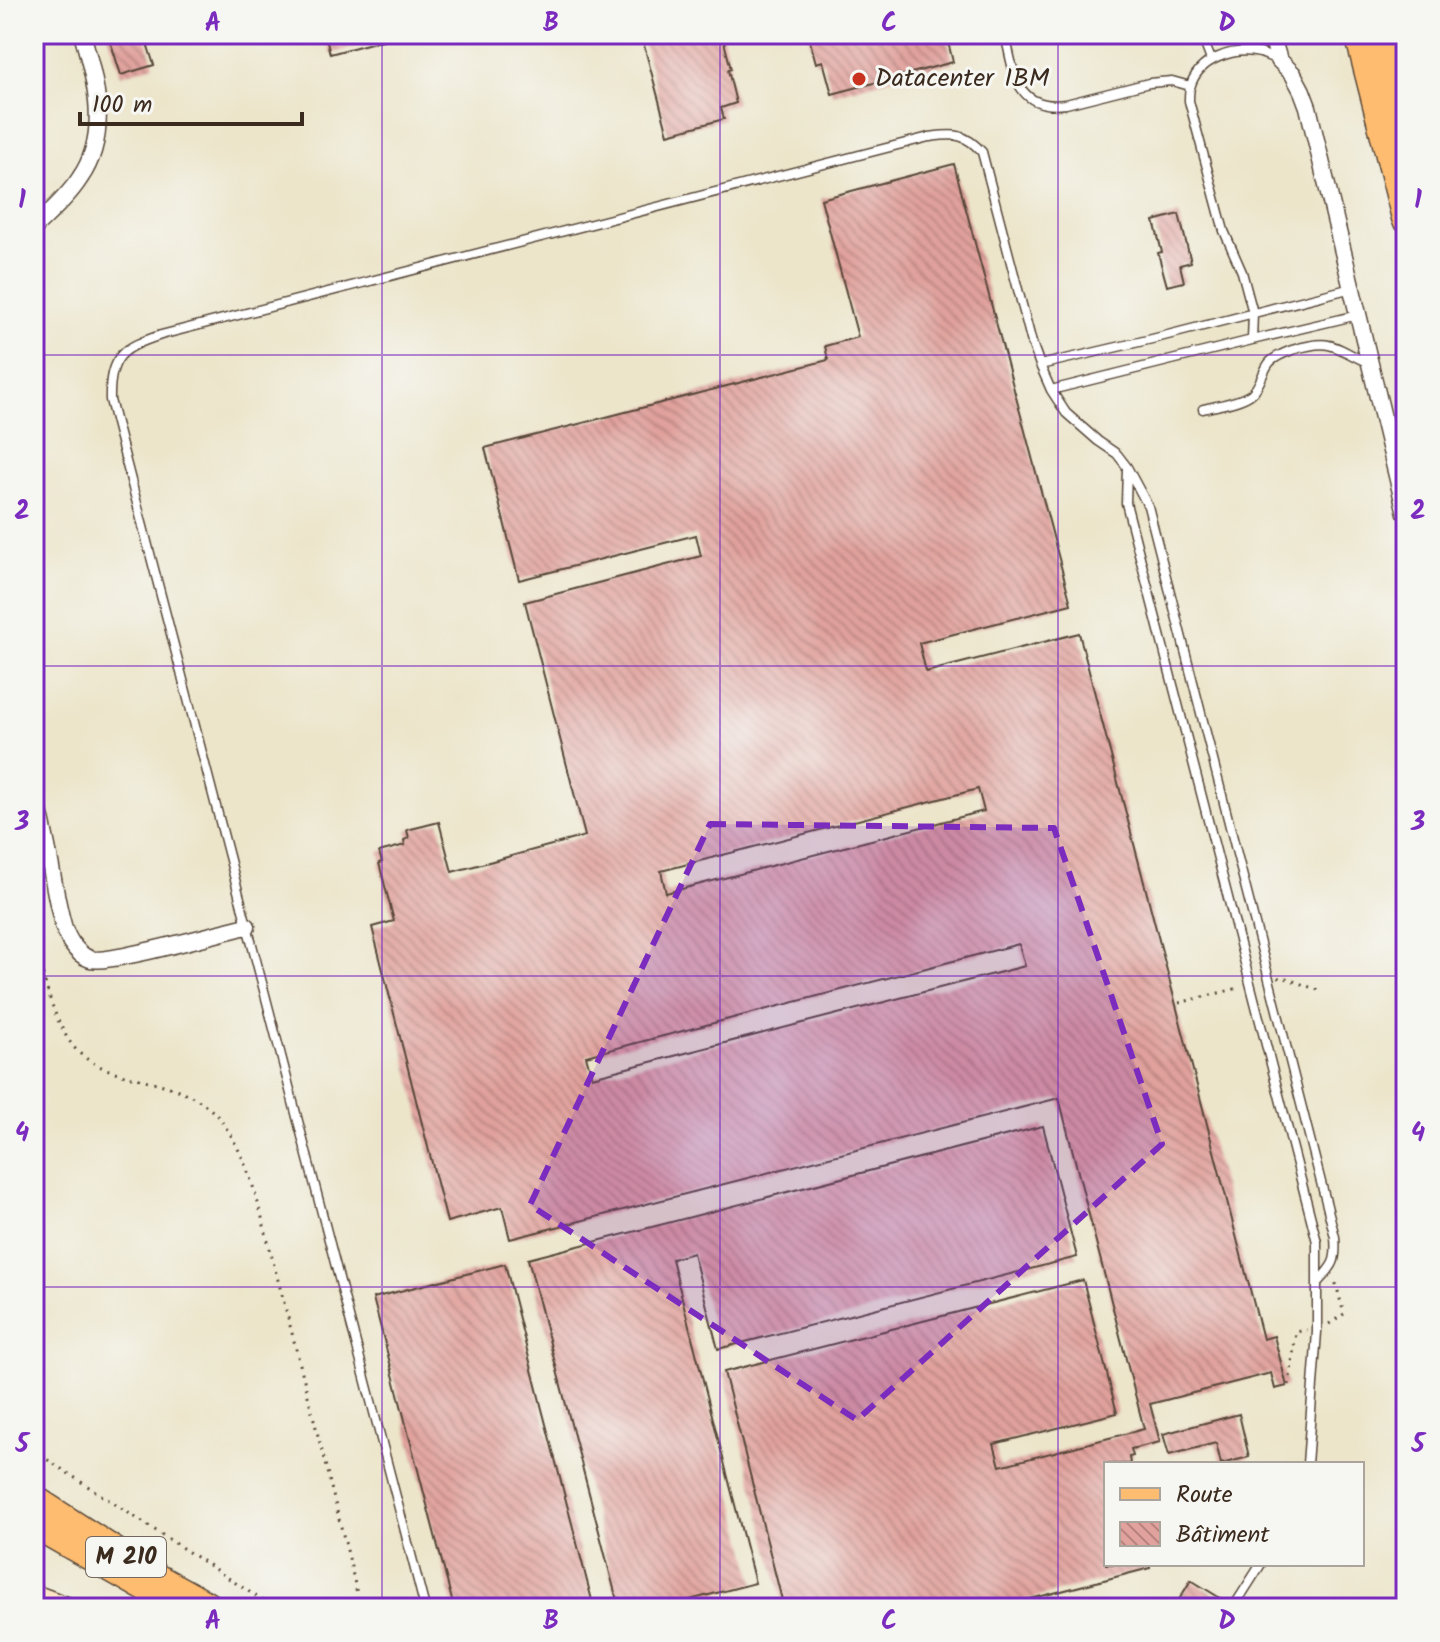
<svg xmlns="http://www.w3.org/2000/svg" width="1440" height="1642" viewBox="0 0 1440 1642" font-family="Kalam,sans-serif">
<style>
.building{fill:url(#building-back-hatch);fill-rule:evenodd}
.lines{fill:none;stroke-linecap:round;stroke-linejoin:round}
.lane-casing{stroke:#564638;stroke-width:11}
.street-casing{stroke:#564638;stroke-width:19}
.secondary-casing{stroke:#564638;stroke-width:25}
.primary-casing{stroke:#564638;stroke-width:27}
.highway-casing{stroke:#564638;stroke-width:31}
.path{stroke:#564638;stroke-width:3;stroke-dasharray:2 6;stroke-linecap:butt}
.lane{stroke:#fff;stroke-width:8}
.street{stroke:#fff;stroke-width:16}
.secondary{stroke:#ffe4c6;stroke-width:22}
.primary{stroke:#febc70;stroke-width:24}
.highway{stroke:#febc70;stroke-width:28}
.marked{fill:#7b2cbf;fill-opacity:0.2;stroke:#7b2cbf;stroke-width:6;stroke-dasharray:16 10;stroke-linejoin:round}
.grid{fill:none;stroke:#7b2cbf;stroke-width:2;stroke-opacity:0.55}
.poi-dot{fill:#c8321e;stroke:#f6f6f2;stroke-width:3}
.labels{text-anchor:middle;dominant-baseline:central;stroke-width:6;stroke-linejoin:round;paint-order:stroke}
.shield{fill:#f6f6f2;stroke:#73675e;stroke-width:2}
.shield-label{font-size:24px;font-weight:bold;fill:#3b2a1e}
.poi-label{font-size:26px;fill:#3b2a1e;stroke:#f6f6f2;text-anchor:start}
.neatline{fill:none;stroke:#7b2cbf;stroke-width:3}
.grid-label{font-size:26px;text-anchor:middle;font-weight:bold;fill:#7b2cbf}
</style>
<defs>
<pattern id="building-back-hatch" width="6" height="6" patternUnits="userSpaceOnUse" patternTransform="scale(2)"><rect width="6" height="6" fill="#e1a19c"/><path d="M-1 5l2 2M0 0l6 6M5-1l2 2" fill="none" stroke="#b8837f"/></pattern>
</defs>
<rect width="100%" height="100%" fill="#f6f6f2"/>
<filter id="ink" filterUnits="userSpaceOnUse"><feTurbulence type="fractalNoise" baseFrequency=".0125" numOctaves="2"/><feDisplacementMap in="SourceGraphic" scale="16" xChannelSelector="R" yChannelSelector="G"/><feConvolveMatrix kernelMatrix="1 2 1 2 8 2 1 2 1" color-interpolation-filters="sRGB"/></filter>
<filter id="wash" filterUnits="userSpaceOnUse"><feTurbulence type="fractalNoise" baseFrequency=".006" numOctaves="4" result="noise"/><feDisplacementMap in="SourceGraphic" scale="32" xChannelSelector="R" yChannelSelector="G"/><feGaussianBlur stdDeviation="1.8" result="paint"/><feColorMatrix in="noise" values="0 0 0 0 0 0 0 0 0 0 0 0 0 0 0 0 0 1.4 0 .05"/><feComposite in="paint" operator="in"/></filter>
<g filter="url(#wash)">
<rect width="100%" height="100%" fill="#ece5ca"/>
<g id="blocks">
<!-- building -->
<path class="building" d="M108,34H144L154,65L121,75Z
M325,34H389L390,38L330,54Z
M641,34H722L731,69L728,70L736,103L721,108L724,119L668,134Z
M808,34H946L953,62L832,94L823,61L816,63Z
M954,164L1071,604L919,643L926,672L1079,633L1263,1339L1274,1336L1287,1386L1275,1389L1271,1373L1150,1404L1160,1442L1131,1449L1133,1456L1129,1457L1130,1464H1106V1564H1149L1150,1568L996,1608H784L724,1372L1083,1280L1117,1413L994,1444L1000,1466L1144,1429L1059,1098L510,1239L502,1207L447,1222L372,927L394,921L379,863L382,862L379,852L405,845L404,840L409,838L407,830L439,822L452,872L585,836L525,602L701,556L696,535L519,580L485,448L828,360L825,346L858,337L821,199ZM978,789L984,811L666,893L661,871ZM1019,944L1025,966L592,1077L586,1056Z
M1179,214L1191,262L1180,265L1184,282L1167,286L1158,253L1162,252L1154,221Z
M1043,1126L1077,1257L718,1349L693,1253L672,1259L755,1583L659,1608H619L528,1259Z
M505,1264L542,1409L594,1608H454L373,1298Z
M1239,1414L1249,1457L1221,1464L1216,1443L1169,1455L1163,1434Z
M1191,1580L1228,1603L1226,1608H1174Z"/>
</g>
</g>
<g filter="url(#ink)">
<use href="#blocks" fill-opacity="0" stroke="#564638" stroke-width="2"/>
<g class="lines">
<defs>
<path id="lane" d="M1005,34C1014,72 1015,111 1066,104L1149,83L1172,81L1190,86
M1201,34L1211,60
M1278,60C1272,58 1266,55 1260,53C1234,47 1197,59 1190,88C1189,92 1189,96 1189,101L1224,231L1242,272L1253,313L1252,340L1358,315
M1040,365L1152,339L1352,288
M1051,390L1252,340
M1203,409C1218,405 1238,403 1251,394C1261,386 1262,371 1270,362C1276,356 1284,353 1292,350C1335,337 1333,348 1369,363
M1127,468L1126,503L1317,1242V1332L1307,1464
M425,1608L110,400C109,356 122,348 161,335L929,137C954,134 964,132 982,152L1032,343L1040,365L1051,390L1066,413L1098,441L1117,454L1127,467L1148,506L1335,1237C1337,1261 1334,1265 1318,1282
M1233,1608L1261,1564"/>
<path id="street" d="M1271,34L1279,60L1293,74L1302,91L1308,107L1406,513
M34,228C49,213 68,197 80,178C110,135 96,80 82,34
M34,794C48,835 51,879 62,921C65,935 75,954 90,959C107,965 221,932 247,926"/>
<path id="secondary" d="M34,1596L66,1608"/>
<path id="primary" d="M34,1497L148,1571L215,1608
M34,1526L178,1608"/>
<path id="highway" d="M1359,34L1406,218
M1383,34L1406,124"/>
</defs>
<!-- lane casing -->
<use href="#lane" class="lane-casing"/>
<!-- street casing -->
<use href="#street" class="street-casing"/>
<!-- secondary casing -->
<use href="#secondary" class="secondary-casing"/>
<!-- primary casing -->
<use href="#primary" class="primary-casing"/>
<!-- highway casing -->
<use href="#highway" class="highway-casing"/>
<!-- path -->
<path class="path" d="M34,944C44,976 52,1019 73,1046C108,1090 186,1068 225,1126C253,1168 262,1220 275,1269C301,1365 324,1461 349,1558L358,1598L357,1608
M1278,978L1283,977L1323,992
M1179,1003L1239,988
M1329,1324L1344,1314L1335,1280
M1289,1385L1296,1332L1307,1330
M34,1451L274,1608"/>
<!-- lane -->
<use href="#lane" class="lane"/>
<!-- street -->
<use href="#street" class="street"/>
<!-- secondary -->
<use href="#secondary" class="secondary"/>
<!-- primary -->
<use href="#primary" class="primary"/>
<!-- highway -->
<use href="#highway" class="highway"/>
</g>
</g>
<!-- marked area -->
<path class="marked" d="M710,824L1054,828L1162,1144L857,1420L530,1205Z"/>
<!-- grid -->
<path class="grid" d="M382,34V1608M720,34V1608M1058,34V1608M34,355H1406M34,666H1406M34,976H1406M34,1287H1406"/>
<!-- markers -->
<circle class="poi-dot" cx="859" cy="79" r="8"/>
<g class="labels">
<!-- shield labels -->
<rect class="shield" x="86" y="1537" width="80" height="40" rx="6"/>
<g class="shield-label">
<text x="126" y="1557">M 210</text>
</g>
<!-- poi labels -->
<g class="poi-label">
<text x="875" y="79">Datacenter IBM</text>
</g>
</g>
<!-- margin -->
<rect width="1440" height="1642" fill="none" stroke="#f6f6f2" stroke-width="88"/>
<!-- legend -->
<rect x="1104" y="1462" width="260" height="104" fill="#f6f6f2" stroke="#aba49d" stroke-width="2"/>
<rect x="1120" y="1488" width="40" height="12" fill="#febc70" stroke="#aba49d" stroke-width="2"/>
<text x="1176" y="1502" font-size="24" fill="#3b2a1e">Route</text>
<rect x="1120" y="1522" width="40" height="24" fill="url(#building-back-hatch)" stroke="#aba49d" stroke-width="2"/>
<text x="1176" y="1542" font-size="24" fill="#3b2a1e">Bâtiment</text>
<!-- scale -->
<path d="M80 112v12h222v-12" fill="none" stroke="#3b2a1e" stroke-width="4"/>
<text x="92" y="112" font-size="24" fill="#3b2a1e" stroke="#f6f6f2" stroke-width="6" paint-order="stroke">100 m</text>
<rect x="44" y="44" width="1352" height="1554" class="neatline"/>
<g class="grid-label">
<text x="213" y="31">A</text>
<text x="551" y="31">B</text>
<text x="889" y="31">C</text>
<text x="1227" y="31">D</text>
<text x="22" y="208">1</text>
<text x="1418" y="208">1</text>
<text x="22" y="519">2</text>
<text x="1418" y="519">2</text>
<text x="22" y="830">3</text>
<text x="1418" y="830">3</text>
<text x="22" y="1141">4</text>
<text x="1418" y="1141">4</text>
<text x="22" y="1452">5</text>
<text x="1418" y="1452">5</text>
<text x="213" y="1629">A</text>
<text x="551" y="1629">B</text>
<text x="889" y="1629">C</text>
<text x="1227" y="1629">D</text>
</g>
</svg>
